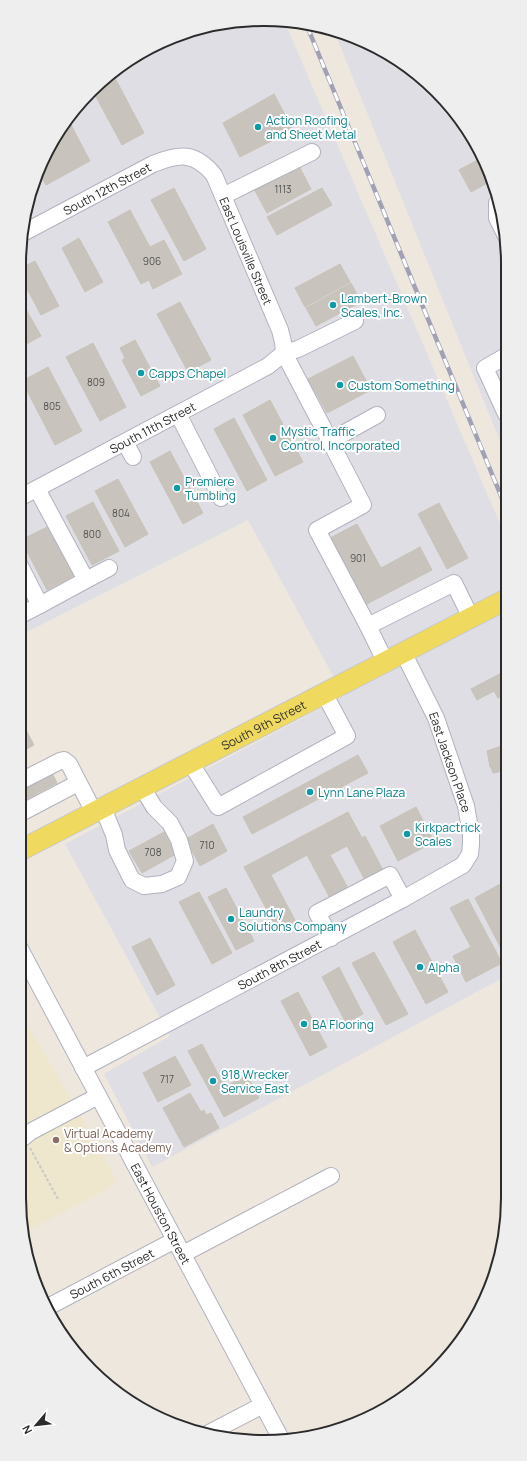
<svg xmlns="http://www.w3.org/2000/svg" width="527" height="1461" viewBox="0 0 527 1461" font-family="Manrope,sans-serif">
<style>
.industrial{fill:#e0dee5}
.education{fill:#eee6cd}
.building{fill:#c8c4bd;stroke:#c8c3b7}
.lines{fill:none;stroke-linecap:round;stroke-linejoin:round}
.minor-tunnel{stroke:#c6c1b9;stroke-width:16;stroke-dasharray:16 8;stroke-linecap:butt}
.minor-casing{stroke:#b1b2be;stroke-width:18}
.major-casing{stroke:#c8c8c8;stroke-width:22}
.path{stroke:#c8c8c8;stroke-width:2;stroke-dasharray:3 2;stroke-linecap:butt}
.minor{stroke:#fff;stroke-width:16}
.major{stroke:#efda5f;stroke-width:20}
.rail-casing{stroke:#a0a1b5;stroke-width:4.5}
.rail{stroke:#fff;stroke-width:3;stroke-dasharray:9;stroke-linecap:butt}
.culture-dot{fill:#0f9aa8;stroke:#fff;stroke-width:1.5}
.education-dot{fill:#8d6e63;stroke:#fff;stroke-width:1.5}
.labels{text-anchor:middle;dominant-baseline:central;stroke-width:4;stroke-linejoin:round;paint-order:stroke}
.number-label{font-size:10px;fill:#525150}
.culture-label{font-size:12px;fill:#0d838f;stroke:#fff;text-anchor:start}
.street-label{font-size:12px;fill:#2b2b2b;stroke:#fff}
.education-label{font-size:12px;fill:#785e54;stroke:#fff;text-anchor:start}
.rim{fill:none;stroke:#2b2b2b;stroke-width:2}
</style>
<rect width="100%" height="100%" fill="#ede7dd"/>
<!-- industrial -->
<path class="industrial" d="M231,21L286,25L507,540L508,975L152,1167L104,1074L170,1036L65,844L344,696L248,520L19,636V264L27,200L69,115L141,52Z
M334,31L386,52L447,102L483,156L506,231V456Z"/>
<!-- education -->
<path class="education" d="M19,1011L70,1097L118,1183L26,1232L19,1197Z"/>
<!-- building -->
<path class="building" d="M114,76L144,133L122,145L94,93Z
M274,94L293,130L240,157L223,123Z
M68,119L90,161L46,185L40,175Z
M483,157L491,181L471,192L459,170Z
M299,166L311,189L267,213L254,189Z
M174,188L206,249L184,261L151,200Z
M322,188L332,205L277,235L267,217Z
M130,210L150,247L164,240L182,274L153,289L149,280L141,284L108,222Z
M79,238L103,282L85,292L62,248Z
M35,261L59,306L41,315L19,274V269Z
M340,264L350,282L305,307L295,288Z
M351,283L361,302L316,326L306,308Z
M22,302L41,336L19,348V304Z
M180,302L211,360L188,372L157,314Z
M135,340L160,386L141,396L122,360L125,358L120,348Z
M93,343L126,407L100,421L66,357Z
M353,356L371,390L327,413L308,379Z
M48,367L82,431L55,445L22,381Z
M270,400L303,462L275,476L243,415Z
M234,418L267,480L247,491L214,429Z
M19,449L24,459L19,462Z
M170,451L203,513L183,524L150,462Z
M118,479L148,534L125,547L95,491Z
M93,502L119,551L92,565L66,516Z
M439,503L468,558L447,569L418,514Z
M357,524L381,568L420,547L432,570L365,605L330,538Z
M49,526L75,575L47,590L21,540Z
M19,579L29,599L19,604Z
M507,670V693L498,698L494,691L477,700L471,689Z
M26,730L34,745L23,751L24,754L19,757V734Z
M507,744V770L493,773L491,767H490L487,751Z
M358,755L368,773L252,834L243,817Z
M52,773L57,783L19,803V790Z
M507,802V830L500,804Z
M416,807L434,842L398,861L380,826Z
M348,812L362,838L365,836L384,872L366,882L347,846L330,855L349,890L331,900L307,855L271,875L296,922L278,931L244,867Z
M213,824L227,851L200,866L186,839Z
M164,832L176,854L142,873L129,851Z
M502,883L507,893V960L475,898Z
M226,888L254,941L236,950L208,897Z
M199,892L232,953L212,964L179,902Z
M468,899L502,963L466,982L453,956L471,947L450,908Z
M415,930L448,992L426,1004L393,942Z
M150,938L175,985L157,995L132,947Z
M374,952L408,1014L386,1025L352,963Z
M339,967L363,1014L346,1023L322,977Z
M298,992L327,1047L310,1056L281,1001Z
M202,1044L225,1087L247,1075L259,1098L224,1117L188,1051Z
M175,1056L191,1085L158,1102L143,1073Z
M190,1093L201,1112L204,1110L206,1115L211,1113L219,1128L184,1147L163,1108Z"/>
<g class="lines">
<!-- minor-tunnel -->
<path class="minor-tunnel" d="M24,788L29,798"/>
<defs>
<g id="minor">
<path d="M223,196L312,152"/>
<path d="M497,203V218L506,236"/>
<path id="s1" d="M23,233L153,164C180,153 195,152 214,175L280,330L283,342L284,353L330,441L377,415"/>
<path d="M506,356L485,368L506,414"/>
<path d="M178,414L221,498"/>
<path d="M330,441L363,505L317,530L368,626"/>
<path d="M125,442L133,457"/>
<path d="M37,489L86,580L109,568"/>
<path id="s2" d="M19,498L268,366L284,353L298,349L355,321"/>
<path d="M19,564L40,605L19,616"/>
<path d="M40,605L86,580"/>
<path d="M385,661L368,626L454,583L471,618"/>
<path d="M190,762L218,807L347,736L324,693"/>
<path d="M19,782L60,761L64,760L69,764L94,812"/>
<path d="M103,808L114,835L117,850L132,880L144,886L162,884L178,877L185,861L179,840L170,823L154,807L142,787"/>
<path d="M19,814L78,783"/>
<path d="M331,938L317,913L390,875L403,899"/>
<path id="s3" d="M19,947L280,1437"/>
<path id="s4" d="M83,1068L403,899L463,865L470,854L471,844V834L466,806L436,718L403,652"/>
<path d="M19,1141L30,1132L98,1096"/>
<path d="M183,1254L331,1176"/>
<path id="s5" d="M48,1307L175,1240"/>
<path d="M209,1433L263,1405"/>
</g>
<g id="major">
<path id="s6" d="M19,851L507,599"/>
</g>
</defs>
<!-- minor casing -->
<use href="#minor" class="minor-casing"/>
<!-- major casing -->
<use href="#major" class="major-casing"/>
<!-- path -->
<path class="path" d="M30,1148L58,1199"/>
<!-- minor -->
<use href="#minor" class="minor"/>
<!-- major -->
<use href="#major" class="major"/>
<defs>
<path id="rail" d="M307,26L506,508"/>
</defs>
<!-- rail casing -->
<use href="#rail" class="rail-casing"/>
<!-- rail -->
<use href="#rail" class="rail"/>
</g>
<!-- markers -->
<g class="culture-dot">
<circle cx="258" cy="127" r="4"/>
<circle cx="333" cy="305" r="4"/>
<circle cx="141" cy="373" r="4"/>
<circle cx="340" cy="385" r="4"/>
<circle cx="273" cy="438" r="4"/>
<circle cx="177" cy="488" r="4"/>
<circle cx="310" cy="792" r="4"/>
<circle cx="407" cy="834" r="4"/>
<circle cx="231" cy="919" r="4"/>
<circle cx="420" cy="967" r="4"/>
<circle cx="304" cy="1024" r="4"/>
<circle cx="213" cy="1081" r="4"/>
</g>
<circle class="education-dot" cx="56" cy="1140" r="4"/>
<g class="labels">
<!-- number labels -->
<g class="number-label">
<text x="283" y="189">1113</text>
<text x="152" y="261">906</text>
<text x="96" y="382">809</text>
<text x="52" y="406">805</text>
<text x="121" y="513">804</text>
<text x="92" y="534">800</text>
<text x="358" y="558">901</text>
<text x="207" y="845">710</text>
<text x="153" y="852">708</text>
<text x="167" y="1079">717</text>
</g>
<!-- culture labels -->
<g class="culture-label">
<text x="266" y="120">Action Roofing<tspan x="266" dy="14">and Sheet Metal</tspan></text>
<text x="341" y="298">Lambert-Brown<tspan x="341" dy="14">Scales, Inc.</tspan></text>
<text x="149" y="373">Capps Chapel</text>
<text x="348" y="385">Custom Something</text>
<text x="281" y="431">Mystic Traffic<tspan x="281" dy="14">Control, Incorporated</tspan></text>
<text x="185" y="481">Premiere<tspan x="185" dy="14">Tumbling</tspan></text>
<text x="318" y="792">Lynn Lane Plaza</text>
<text x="415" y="827">Kirkpactrick<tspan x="415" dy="14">Scales</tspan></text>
<text x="239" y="912">Laundry<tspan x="239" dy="14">Solutions Company</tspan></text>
<text x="428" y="967">Alpha</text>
<text x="312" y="1024">BA Flooring</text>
<text x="221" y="1074">918 Wrecker<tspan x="221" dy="14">Service East</tspan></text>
</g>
<!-- street labels -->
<g class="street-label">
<text stroke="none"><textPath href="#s1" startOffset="95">South 12th Street</textPath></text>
<text stroke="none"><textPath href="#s1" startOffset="298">East Louisville Street</textPath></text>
<text stroke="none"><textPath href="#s2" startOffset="151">South 11th Street</textPath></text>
<text stroke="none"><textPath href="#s6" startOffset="275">South 9th Street</textPath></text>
<text transform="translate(450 762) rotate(71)">East Jackson Place</text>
<text stroke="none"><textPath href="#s4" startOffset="222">South 8th Street</textPath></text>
<text stroke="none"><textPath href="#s3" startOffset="302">East Houston Street</textPath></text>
<text stroke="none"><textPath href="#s5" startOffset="72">South 6th Street</textPath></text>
</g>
<!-- education labels -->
<g class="education-label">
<text x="64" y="1133">Virtual Academy<tspan x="64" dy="14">&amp; Options Academy</tspan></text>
</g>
</g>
<!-- crop -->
<path d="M0 0H527V1461H0ZM263 26H264A237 237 0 0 1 501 263V1198A237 237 0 0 1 264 1435H263A237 237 0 0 1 26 1198V263A237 237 0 0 1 263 26Z" fill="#eee" fill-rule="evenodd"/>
<path class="rim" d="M263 26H264A237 237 0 0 1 501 263V1198A237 237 0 0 1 264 1435H263A237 237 0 0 1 26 1198V263A237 237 0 0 1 263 26Z"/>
<!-- north arrow -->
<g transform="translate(36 1425) rotate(242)" stroke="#ffffff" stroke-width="3" paint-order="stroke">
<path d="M0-3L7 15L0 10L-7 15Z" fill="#2b2b2b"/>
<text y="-6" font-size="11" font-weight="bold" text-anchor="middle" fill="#2b2b2b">N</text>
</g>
</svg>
